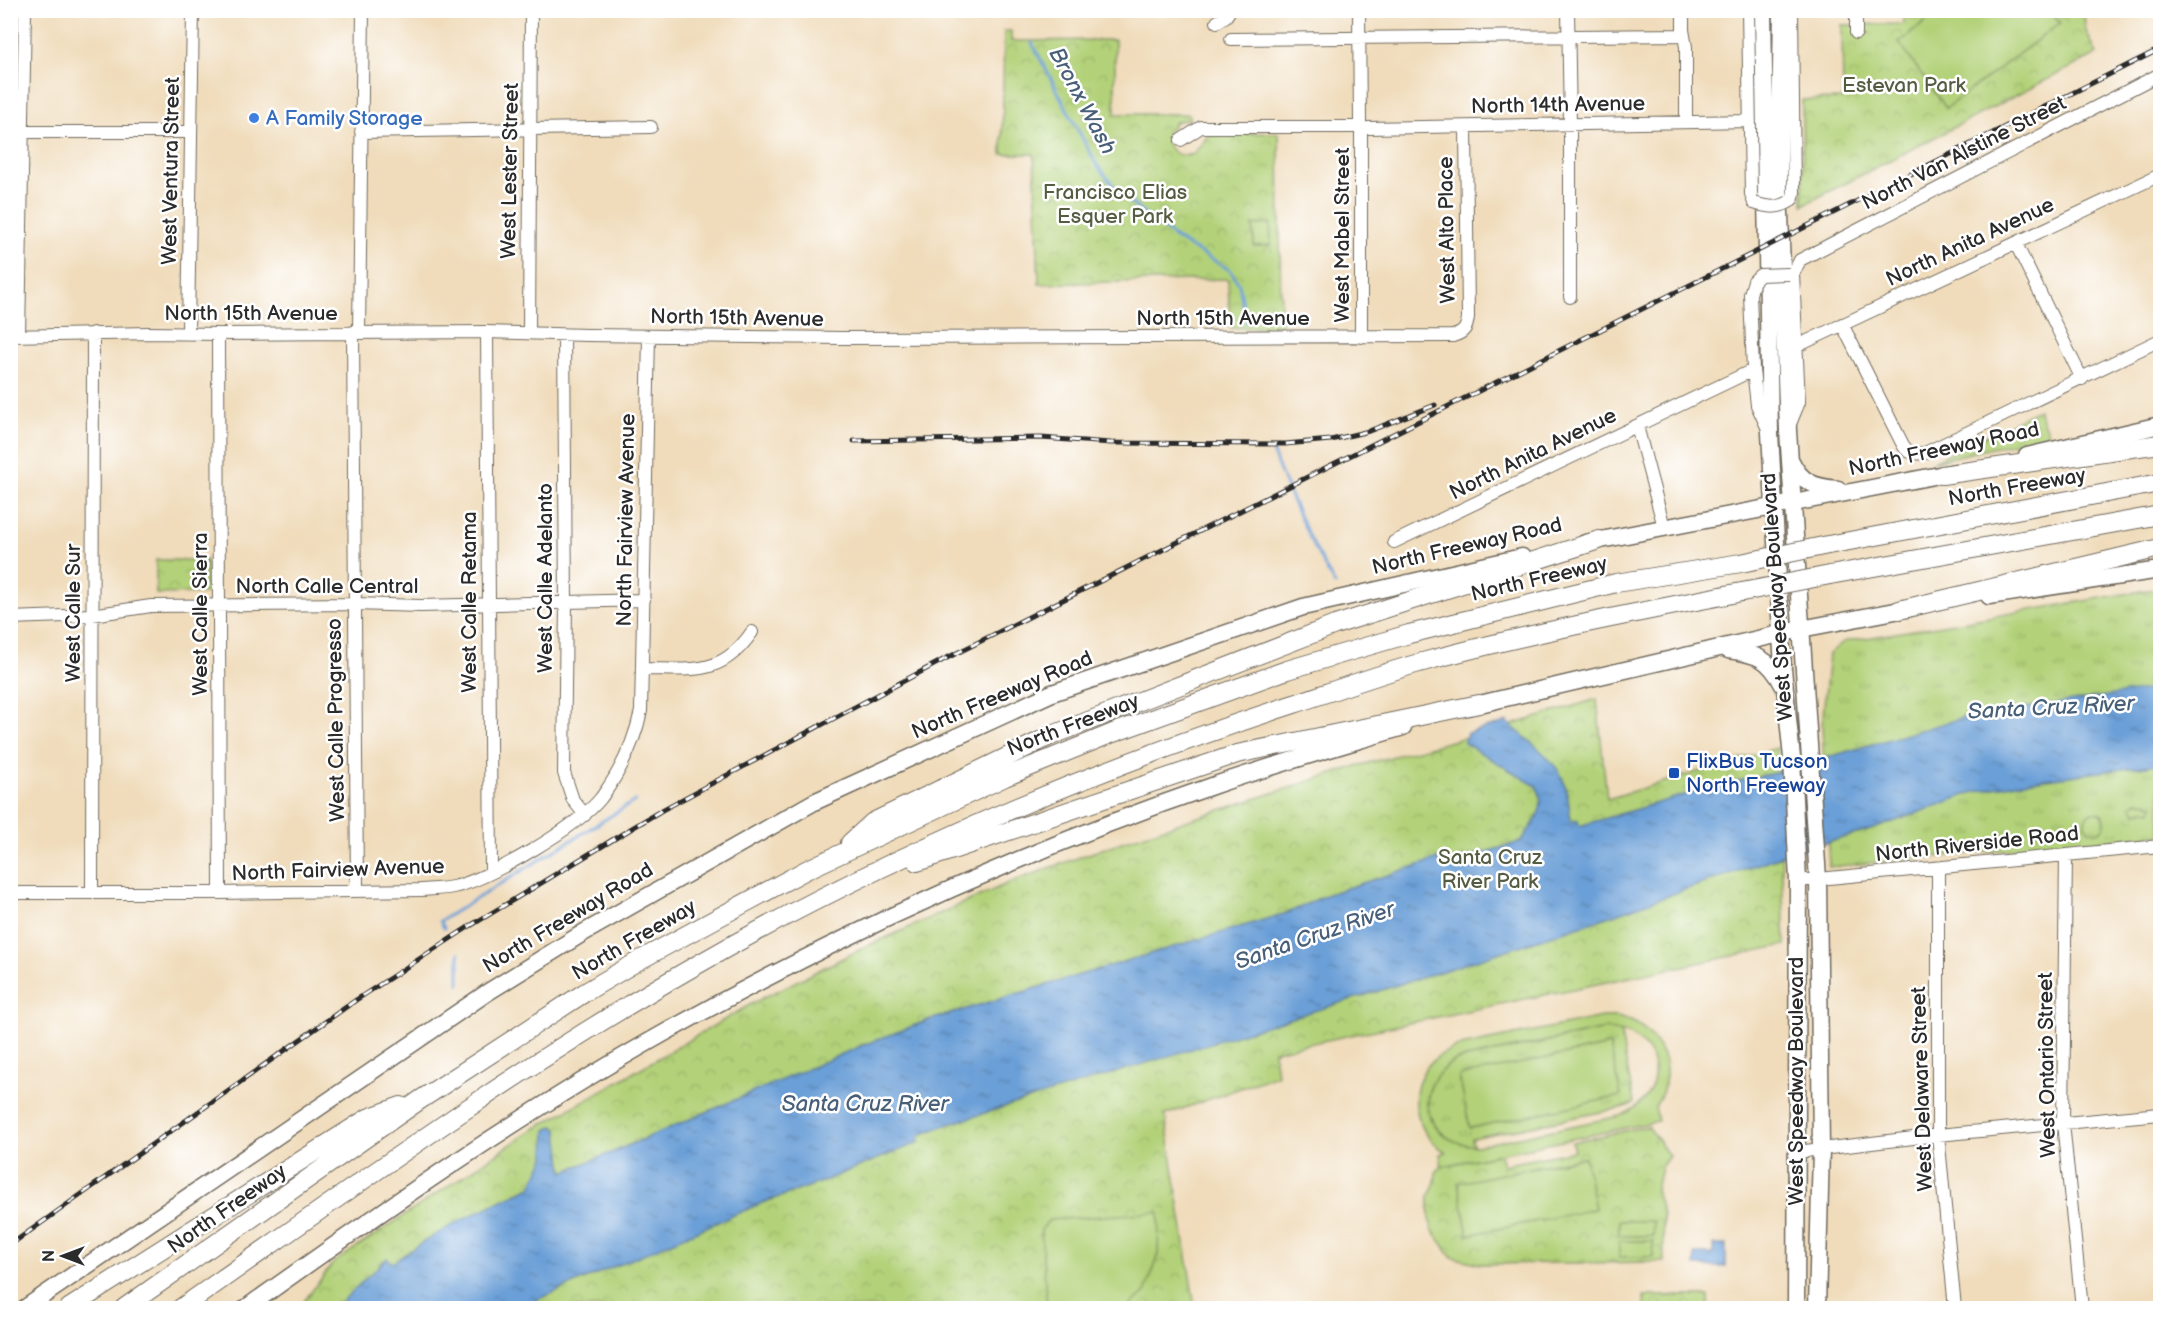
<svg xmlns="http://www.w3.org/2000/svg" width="2171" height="1319" viewBox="0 0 2171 1319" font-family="'Balsamiq Sans',sans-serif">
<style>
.grass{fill:url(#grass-tufts);stroke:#6e7e52;stroke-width:1.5}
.park{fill:url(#park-crowns);stroke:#6e7e52;stroke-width:1.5}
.pitch{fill:#b2d178;stroke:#6e7e52;stroke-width:1.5;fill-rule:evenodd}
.water{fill:url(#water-ripples);stroke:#4b6581;stroke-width:1.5}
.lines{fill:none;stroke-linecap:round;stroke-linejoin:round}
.stream{stroke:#6b9fd7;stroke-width:3}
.minor-casing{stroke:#70695d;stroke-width:14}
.major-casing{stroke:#70695d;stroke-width:19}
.highway-casing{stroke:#70695d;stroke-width:20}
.minor{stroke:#fff;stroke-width:12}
.major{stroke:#fff;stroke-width:16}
.highway{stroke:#fff;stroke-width:18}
.rail-casing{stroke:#2b2b2b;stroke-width:5}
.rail{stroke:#fff;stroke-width:3;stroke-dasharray:9;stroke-linecap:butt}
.minor-bridge-casing{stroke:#70695d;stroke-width:14;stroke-linecap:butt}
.highway-bridge-casing{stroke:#70695d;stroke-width:20;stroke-linecap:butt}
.minor-bridge{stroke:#fff;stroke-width:12}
.highway-bridge{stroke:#fff;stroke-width:18}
.shop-dot{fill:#3f7fe0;stroke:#fff;stroke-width:2}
.transit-dot{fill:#1a4fb4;stroke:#fff;stroke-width:2}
.labels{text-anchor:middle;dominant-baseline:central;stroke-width:5;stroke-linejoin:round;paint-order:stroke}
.park-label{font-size:21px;fill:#545d42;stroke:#fff}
.street-label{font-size:21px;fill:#2b2b2b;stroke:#fff}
.shop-label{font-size:21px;fill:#366cbe;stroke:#fff;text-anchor:start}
.transit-label{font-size:21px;fill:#164399;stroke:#fff;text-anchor:start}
.water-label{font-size:22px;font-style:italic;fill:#485f78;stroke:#fff}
</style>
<defs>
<pattern id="grass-tufts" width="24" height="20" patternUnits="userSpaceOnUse" patternTransform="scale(1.5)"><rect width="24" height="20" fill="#b2d178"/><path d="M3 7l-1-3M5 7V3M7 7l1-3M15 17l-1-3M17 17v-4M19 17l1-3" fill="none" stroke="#99b468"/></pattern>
<pattern id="park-crowns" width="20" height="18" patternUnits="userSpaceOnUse" patternTransform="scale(1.5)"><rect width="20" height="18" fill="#b2d178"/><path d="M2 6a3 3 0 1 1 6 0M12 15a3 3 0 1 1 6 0" fill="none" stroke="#99b468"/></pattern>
<pattern id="water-ripples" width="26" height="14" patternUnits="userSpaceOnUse" patternTransform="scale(1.5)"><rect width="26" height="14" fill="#6b9fd7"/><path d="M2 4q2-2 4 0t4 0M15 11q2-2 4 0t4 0" fill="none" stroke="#5882af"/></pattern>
</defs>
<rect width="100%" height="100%" fill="#fff"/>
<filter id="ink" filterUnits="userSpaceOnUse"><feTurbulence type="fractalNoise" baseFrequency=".0167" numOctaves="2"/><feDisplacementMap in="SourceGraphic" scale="12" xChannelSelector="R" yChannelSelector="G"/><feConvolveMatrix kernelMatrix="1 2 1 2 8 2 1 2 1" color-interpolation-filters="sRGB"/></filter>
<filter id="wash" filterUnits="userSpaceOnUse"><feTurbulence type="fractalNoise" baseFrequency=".008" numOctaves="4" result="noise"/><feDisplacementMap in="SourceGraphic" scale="24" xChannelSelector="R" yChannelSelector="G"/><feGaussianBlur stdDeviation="1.35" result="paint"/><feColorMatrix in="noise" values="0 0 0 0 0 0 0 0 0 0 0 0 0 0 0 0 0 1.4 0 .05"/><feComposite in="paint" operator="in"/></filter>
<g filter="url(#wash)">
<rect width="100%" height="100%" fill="#f0dcbb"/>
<!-- grass -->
<path class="grass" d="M2160,588V835L1829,867L1822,726L1829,654L1843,642Z
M1605,1029L1620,1030L1634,1103L1625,1107L1472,1138L1473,1146C1439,1144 1415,1110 1435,1078C1440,1069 1448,1065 1456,1060Z"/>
<!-- park -->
<path class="park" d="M1904,11H2084L2085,29L2097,54L1803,205L1802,100L1843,99L1842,25L1904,24Z
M1004,31H1011V41L1115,40V114H1189V119L1175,122L1168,133L1167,143C1172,154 1182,158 1193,154L1207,137L1211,134L1279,133L1281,327L1230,328L1228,279L1039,284L1034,154H1002Z
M2038,410L2049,435L1932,462Z
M156,560H206V593L156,594Z
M1597,699L1607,799L1777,748L1785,945L1274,1051L1277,1075L1165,1115L1195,1308H299L333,1263L534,1129L619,1081L753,1003L863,948L1011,882L1130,839L1357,766L1512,725Z
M2137,801L2153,804L2152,811L2144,810L2136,813L2131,806Z
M2085 822a10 10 0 1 1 20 0a10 10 0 1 1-20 0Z
M1648,1126L1669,1156L1661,1167L1656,1190L1663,1215L1664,1262L1480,1264L1452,1257L1433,1231L1429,1219V1196L1435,1182L1436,1172L1442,1166L1500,1154L1503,1165L1574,1151L1572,1142Z
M1644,1296H1709V1308H1645Z"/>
<!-- pitch -->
<path class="pitch" d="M1940,10L2050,11L2060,23L1946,108L1899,43Z
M1270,224L1271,245L1254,246L1253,225Z
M1602,1017C1608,1017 1615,1016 1621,1018C1646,1023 1668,1050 1666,1076C1665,1088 1661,1097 1655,1107L1658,1121L1442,1166L1440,1154L1446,1152C1417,1135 1407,1098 1425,1069C1433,1058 1444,1053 1456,1047ZM1605,1029C1662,1032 1673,1094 1620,1116L1476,1146C1422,1142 1409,1087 1456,1060Z
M1610,1045L1621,1096L1470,1128L1459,1076Z
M1585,1157L1595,1209L1468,1235L1458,1183Z
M1159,1212L1158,1257L1145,1292L1127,1308H1047L1041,1230L1049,1220Z
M1619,1221H1653V1236H1619Z
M1619,1241H1653V1257H1619Z"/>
<!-- water -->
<path class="water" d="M2160,688V764L2016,783L1971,793L1874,829L1784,855L1593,922L1443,971L940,1127L918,1136L920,1142L811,1186L762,1203L518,1308H335L387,1258L392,1263C436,1231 480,1210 531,1187L545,1157L546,1130L553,1126L558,1130L563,1172L613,1152L863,1045L926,1021L1290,912L1328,894L1438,859L1440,865L1521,842C1533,822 1549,808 1536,786L1464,743L1467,733L1507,722C1525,738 1549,754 1561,775C1568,789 1569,806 1571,822L1578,820L1579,826L1708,788L1774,773L1965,717Z
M1713,1245H1726V1267L1695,1266V1254H1713Z"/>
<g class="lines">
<!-- stream -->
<path class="stream" d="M1032,43L1096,164L1122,196L1178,240L1230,270L1239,284L1246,322
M1272,451C1290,498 1310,542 1335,585
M444,928L440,921L635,801
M459,984V953"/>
</g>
</g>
<g filter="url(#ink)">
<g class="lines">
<defs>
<path id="minor" d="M1359,10L1360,122
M1568,10L1570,125V297
M1683,10V30L1686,47V122
M1748,10L1751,194L1754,203
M1856,10V33
M1217,22L1226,16L1230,10
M1231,39L1684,35
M1368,128L1750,121
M10,132H191
M361,132L651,127
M1361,134V337
M1181,140L1201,127H1355
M1789,202L1793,198L1794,192L1792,10
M2016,244L2082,379
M1754,281L1750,294L1753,370L1757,405L1768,429
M1842,324L1903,445C1908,454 1916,454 1925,453L2160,340
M188,332L193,10
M353,332L357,890
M359,332L363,10
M487,332L491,872
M529,332L531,10
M218,334L220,893
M564,335L566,603L564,773L573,800L585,815
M10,336L149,333L218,334L487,332L587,335L842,338L1453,336C1464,333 1467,328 1468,317L1466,127
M19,336L25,10
M1797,346L2160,175
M1790,424L1799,402L1793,274L1800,260L2160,74
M1637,426L1664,527
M1394,542L1753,370
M10,618L92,615L151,606L354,604L421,606L644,600
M643,669C692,669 721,677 752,632
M2066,855L2063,1123L2082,1308
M1938,868V1135L1955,1308
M1798,881L2160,846
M92,892L93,333
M10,893H220L421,890C431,889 443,889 453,887C488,880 579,826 601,798C621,771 634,744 641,711L649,336
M1797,1152L1938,1135L2160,1114"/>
<path id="major" d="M1763,10L1770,433L1783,669L1792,758L1798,881L1796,1308
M1782,10L1779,186L1788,431L1818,879L1821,1149L1817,1308
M2027,456L2160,425
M1791,461C1801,483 1815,487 1838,489
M1585,543L1955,472
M1989,596L2160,570
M1728,650C1757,654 1769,658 1783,685
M1467,707L1801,629L1911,608
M25,1308L488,992L583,933L814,802L1052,693L1303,607L1522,557
M246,1308C382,1211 520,1114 666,1032C841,934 1026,850 1215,785C1277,764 1340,746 1403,727"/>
<path id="highway" d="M1942,475L2160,444
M1828,545L2160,483
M1830,575L2160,515
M1899,610L2160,548
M850,843L873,822L1050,736L1335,625L1599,540
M917,862L1237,754L1479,704
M69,1308L368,1118L401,1106
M124,1308L420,1100L584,993L638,961L806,870L1005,777L1113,733L1287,670L1409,634L1616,583L1741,563
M181,1308C348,1191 512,1071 688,970C880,859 1085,772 1294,704C1335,690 1377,675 1419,663C1525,634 1634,613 1742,592"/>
</defs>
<!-- minor casing -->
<use href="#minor" class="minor-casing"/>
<!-- major casing -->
<use href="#major" class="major-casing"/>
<!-- highway casing -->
<use href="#highway" class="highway-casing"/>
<!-- minor -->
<use href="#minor" class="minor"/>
<!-- major -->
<use href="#major" class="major"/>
<!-- highway -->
<use href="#highway" class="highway"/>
<defs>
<path id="rail" d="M854,441L1041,438L1111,443L1285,444L1331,440L1369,431L1435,405
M10,1245L356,1000L470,926L662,810L943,660L2160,49"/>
</defs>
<!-- rail casing -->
<use href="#rail" class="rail-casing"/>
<!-- rail -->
<use href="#rail" class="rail"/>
<defs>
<path id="minor-bridge" d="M1754,203C1767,207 1777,209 1789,202
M1754,281L1760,275L1789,274"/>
<path id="highway-bridge" d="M1741,563L1828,545
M1742,592L1830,575"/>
</defs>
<!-- minor-bridge casing -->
<use href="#minor-bridge" class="minor-bridge-casing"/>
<!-- highway-bridge casing -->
<use href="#highway-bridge" class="highway-bridge-casing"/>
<!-- minor-bridge -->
<use href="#minor-bridge" class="minor-bridge"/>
<!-- highway-bridge -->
<use href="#highway-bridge" class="highway-bridge"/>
</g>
</g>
<!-- markers -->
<circle class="shop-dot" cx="254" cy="118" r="6"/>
<rect class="transit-dot" x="1668" y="767" width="12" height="12" rx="3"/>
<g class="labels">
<!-- park labels -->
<g class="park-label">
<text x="1904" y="85">Estevan Park</text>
<text x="1115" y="192">Francisco Elias<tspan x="1115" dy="24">Esquer Park</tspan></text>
<text x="1490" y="857">Santa Cruz<tspan x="1490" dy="24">River Park</tspan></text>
</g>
<!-- street labels -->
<g class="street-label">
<text transform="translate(1558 105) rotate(-1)">North 14th Avenue</text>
<text transform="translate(1964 153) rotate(-27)">North Van Alstine Street</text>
<text transform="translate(171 171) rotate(-89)">West Ventura Street</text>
<text transform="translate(510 171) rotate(-89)">West Lester Street</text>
<text transform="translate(1447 230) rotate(-91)">West Alto Place</text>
<text transform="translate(1342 235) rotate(-90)">West Mabel Street</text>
<text transform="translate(1970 242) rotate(-25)">North Anita Avenue</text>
<text x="251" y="313">North 15th Avenue</text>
<text transform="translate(737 318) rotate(1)">North 15th Avenue</text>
<text x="1223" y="318">North 15th Avenue</text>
<text transform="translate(1944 449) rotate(-12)">North Freeway Road</text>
<text transform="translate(1533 454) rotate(-26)">North Anita Avenue</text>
<text transform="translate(2017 487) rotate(-10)">North Freeway</text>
<text transform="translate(626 520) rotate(-89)">North Fairview Avenue</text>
<text transform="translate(1467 546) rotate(-13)">North Freeway Road</text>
<text transform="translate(545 578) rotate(-90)">West Calle Adelanto</text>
<text transform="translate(1539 579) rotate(-13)">North Freeway</text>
<text x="327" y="586">North Calle Central</text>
<text transform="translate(1777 597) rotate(-94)">West Speedway Boulevard</text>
<text transform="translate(469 602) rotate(-90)">West Calle Retama</text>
<text transform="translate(73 613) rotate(-90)">West Calle Sur</text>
<text transform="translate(200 614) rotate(-90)">West Calle Sierra</text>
<text transform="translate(1002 695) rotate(-23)">North Freeway Road</text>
<text transform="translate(336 720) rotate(-91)">West Calle Progresso</text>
<text transform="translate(1073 725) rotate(-21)">North Freeway</text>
<text transform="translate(1977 844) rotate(-6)">North Riverside Road</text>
<text transform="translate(338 870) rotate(-2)">North Fairview Avenue</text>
<text transform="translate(568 918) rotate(-31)">North Freeway Road</text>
<text transform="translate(634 940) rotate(-30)">North Freeway</text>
<text transform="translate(2047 1065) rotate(-91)">West Ontario Street</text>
<text transform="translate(1796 1081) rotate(-90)">West Speedway Boulevard</text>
<text transform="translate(1922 1089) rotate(-92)">West Delaware Street</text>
<text transform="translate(227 1209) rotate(-35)">North Freeway</text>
</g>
<!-- shop labels -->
<g class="shop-label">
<text x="266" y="118">A Family Storage</text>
</g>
<!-- transit labels -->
<g class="transit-label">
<text x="1686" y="761">FlixBus Tucson<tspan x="1686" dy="24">North Freeway</tspan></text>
</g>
<!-- water labels -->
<g class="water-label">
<text transform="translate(1082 101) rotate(62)">Bronx Wash</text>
<text transform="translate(2051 708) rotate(-3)">Santa Cruz River</text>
<text transform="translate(1315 936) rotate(-19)">Santa Cruz River</text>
<text x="865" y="1104">Santa Cruz River</text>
</g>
</g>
<!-- margin -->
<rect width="2171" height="1319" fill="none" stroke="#fff" stroke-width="36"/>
<!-- north arrow -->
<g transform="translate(63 1256) rotate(270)" stroke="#ffffff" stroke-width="4.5" paint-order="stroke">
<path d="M0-4.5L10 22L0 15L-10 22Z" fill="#2b2b2b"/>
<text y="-9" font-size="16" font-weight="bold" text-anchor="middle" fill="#2b2b2b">N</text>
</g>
</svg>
